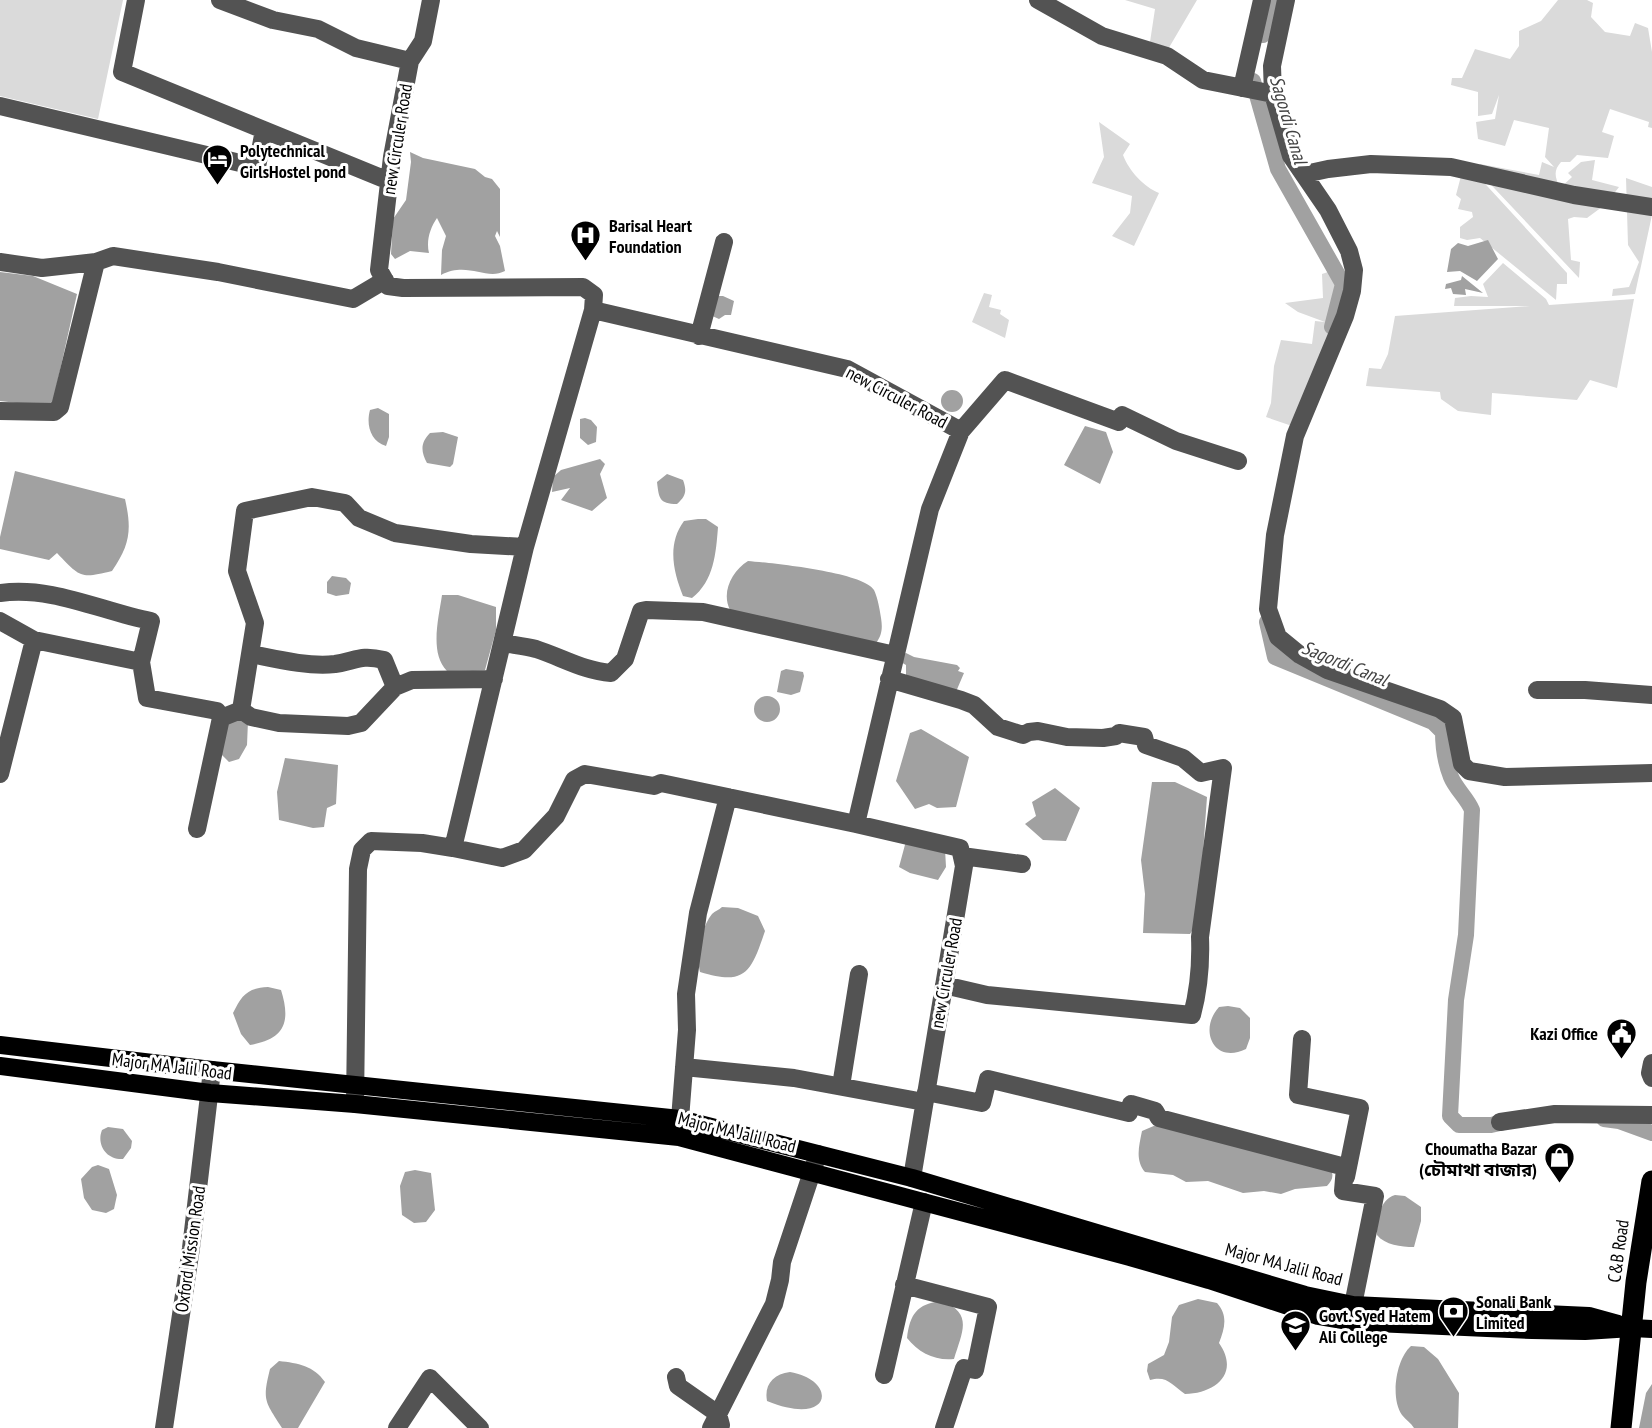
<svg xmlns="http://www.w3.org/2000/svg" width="1652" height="1428" viewBox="0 0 1652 1428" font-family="'PT Sans Narrow','Noto Sans Bengali',sans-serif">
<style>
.green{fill:#dadada}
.water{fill:#a1a1a1}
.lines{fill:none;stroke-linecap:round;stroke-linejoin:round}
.canal{stroke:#a1a1a1;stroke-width:16}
.minor{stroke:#535353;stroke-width:18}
.major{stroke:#000;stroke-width:18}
.highway{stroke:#000;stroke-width:21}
.labels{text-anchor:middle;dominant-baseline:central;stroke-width:6;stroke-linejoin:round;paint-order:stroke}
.street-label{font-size:18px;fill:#000;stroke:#fff}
.poi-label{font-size:18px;font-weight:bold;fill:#000;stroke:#fff;text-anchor:start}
.water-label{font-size:19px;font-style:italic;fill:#424242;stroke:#fff}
</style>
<rect width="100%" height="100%" fill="#fff"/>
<!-- green -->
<path class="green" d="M0,0H123L98,119L0,96Z
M1125,0H1197L1167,51L1150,42L1155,9Z
M1558,0H1587L1593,3L1591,17L1605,32L1630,36L1635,23L1648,28L1652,52V128L1648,127L1649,122L1610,109L1602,132L1614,136L1608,158L1577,155L1570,162H1561C1553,171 1555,177 1560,188L1572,177L1568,173L1581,162L1595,160L1592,180L1619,187L1606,204L1587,218L1574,217L1568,219L1571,260L1580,262L1579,278L1478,171L1480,164L1539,175L1542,162L1554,167L1545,157L1549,128L1514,120L1505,146L1478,139L1476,122L1495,119L1499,95L1492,114L1478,116V92L1451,85L1452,78H1462L1475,49L1510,59L1519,46V31L1541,21Z
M1099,122L1130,144L1123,155C1129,171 1144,187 1159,193L1134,246L1112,236L1130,213L1132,196L1092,183L1104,157Z
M1477,175L1567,273V284H1557L1556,300L1480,238L1467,240L1460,238V227L1473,217L1472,212L1458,209L1461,199L1456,195L1461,176Z
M1626,178L1652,187V215L1635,294L1612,296L1613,289L1629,287L1639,262L1628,245Z
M1503,263L1546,299L1549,305L1634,299L1617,388L1590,380L1577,400L1492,393L1491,415L1458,411L1441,399L1440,392L1366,386L1369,368L1381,369L1388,354L1395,316L1530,306H1454L1455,298L1471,296L1488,297L1483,284Z
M1328,272L1340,294L1333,324L1292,426L1266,417L1271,403L1274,366L1281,340L1312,344L1315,321L1325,322L1298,312L1285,303L1323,298L1322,274Z
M984,293L992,295L989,307L1001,310L1000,314L1009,320L1005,338L972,322Z"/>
<!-- water -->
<path class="water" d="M410,152L423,158L475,169L485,177L492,179L500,189V237L497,231L495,236L500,246L505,271C486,281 468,261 441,275L442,250L446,236L437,218C430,228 426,241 429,253L410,251L395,259L391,254L393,219L406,200L411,162Z
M1488,240L1498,259L1477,281L1460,271L1447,272L1451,249L1458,243L1468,246Z
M0,272L33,276L77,294L53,402L42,406L0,401Z
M1462,276L1483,293L1465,289L1466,295L1453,294L1451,288L1445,289L1446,284L1461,280Z
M714,296H723L734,301L731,315H725L719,319L710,315Z
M941 401a11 11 0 1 1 22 0a11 11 0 1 1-22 0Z
M378,408L389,414V437L386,446C370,441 366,424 370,410Z
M585,418L591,420L597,427L596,442L588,445L580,438V419Z
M1085,426L1106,432L1113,452L1100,484L1064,465Z
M443,432L458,437L453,464L450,467L427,463C421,452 420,443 430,433Z
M600,459L605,464L600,474L607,498L592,511L561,500L570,488L552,492L553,477L561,470Z
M15,471L125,499C132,530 130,545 112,571C80,579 80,577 57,553L49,560L0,549V537Z
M667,474L683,480C687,491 686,496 677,504C659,504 659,498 657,482Z
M698,519H706L718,527C716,553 714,581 692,598L683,596C673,571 667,544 684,521Z
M748,561C771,563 863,572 874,590C877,596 879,606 880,612C882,623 884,633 876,643L730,610C721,592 732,571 748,561Z
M332,576L346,578L351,583L349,594L336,596L327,593V582Z
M442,595H458L496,607V630L485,670L447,671C429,653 439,617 442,595Z
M906,653L914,657L957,665L960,668L958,671L964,673L955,694L906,681V665L899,661L901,655Z
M786,669L803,672L804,676L800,692L791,695L777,692L781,671Z
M754 709a13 13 0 1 1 26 0a13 13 0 1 1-26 0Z
M236,717L248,721L247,745L239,759L229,762L218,751L221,724Z
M921,729L969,757L956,807L937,808L929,804L915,809L896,781L910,733Z
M285,758L338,765L336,804L327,808L324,827L313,828L279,820L277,792Z
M1152,782H1175L1207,797L1198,922L1190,934L1143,933L1145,894L1141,860Z
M1055,788L1080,808L1066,841L1043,840L1025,824L1036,816L1032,802Z
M906,841L945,849L946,867L938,880L910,873L899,867Z
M722,907L738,908L758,916L765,931C751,972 746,986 700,972C696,957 701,927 712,914C715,911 719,910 722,907Z
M268,987L281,990C291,1022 285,1039 250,1045L241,1034L233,1013C242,995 247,988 268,987Z
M1228,1006L1240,1008L1250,1018V1038L1246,1049C1214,1065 1198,1030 1219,1007Z
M1156,1125L1331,1169C1334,1177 1332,1180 1327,1186L1295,1189L1281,1194L1264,1191L1243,1193L1208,1181L1186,1182L1173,1175L1145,1172C1135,1160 1139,1146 1142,1131Z
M108,1127L123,1129L132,1141L131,1148L123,1159C107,1160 96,1145 102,1130Z
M98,1165L109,1169L117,1195L114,1209L106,1213L92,1210L84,1198L81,1179L92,1167Z
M415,1170L431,1173L435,1210L426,1222L414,1223L402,1215L400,1186L405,1172Z
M1395,1195L1405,1196L1421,1207V1221L1414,1247C1401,1247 1385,1245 1377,1235C1377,1220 1379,1200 1395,1195Z
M1198,1299L1217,1303C1228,1315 1225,1328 1219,1343C1240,1373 1216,1393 1185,1394C1172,1385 1167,1375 1150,1380L1147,1371L1148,1364L1164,1355L1169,1342L1172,1317L1179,1305Z
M941,1301C974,1313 962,1332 954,1359C935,1361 919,1353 907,1338C910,1314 917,1304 941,1301Z
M1411,1346L1424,1347L1438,1359L1459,1393L1458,1428H1414C1411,1423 1406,1420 1402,1415C1390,1398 1396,1359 1411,1346Z
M279,1361C298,1363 314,1366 325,1382L298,1428H282C265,1401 262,1401 270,1369Z
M790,1372C838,1380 833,1428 767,1401C764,1385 773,1374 790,1372Z
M1652,1384V1428H1639L1646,1393Z"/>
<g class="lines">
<!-- canal -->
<path class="canal" d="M1263,35L1271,0
M1253,81L1278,169L1343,284L1332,327
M1267,622L1275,657L1433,722L1443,732C1443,747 1445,762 1451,777C1456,789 1467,798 1472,810L1466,935L1456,1000L1450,1116L1459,1125H1491L1513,1120
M1604,1119L1619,1121L1652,1133"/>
<!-- minor -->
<path class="minor" d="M136,0L122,72L389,181
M220,0L273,20L318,29L356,48L410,61
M431,0L423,41L410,61L392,157L379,270L388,286L403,288L583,287L594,295L593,310L847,369L961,431L930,509L856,824L960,848L964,866L912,1178
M1038,0L1102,36L1167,56L1203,80L1273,94
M1286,0L1272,66L1273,94L1291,156L1328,210L1349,251L1354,270L1352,291L1345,316L1295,436L1275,535L1268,609L1278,637L1300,655L1327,670L1440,709L1453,718L1462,764L1469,771L1505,777L1652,773
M1242,88L1262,0
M0,106L257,167L264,130
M1305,174L1328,169L1371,164L1451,167L1574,195L1652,207
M0,262L42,268L96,262L113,256L218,272L353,299L385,280
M699,336L724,242
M0,411L54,412L60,407L96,262
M961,431L1005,380L1119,422L1122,415L1176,441L1238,461
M0,593C53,586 100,611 151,621L141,662
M0,621L34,640L141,662L147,698L217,711L221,718L241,710L251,717L279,723L348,726L361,723L395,687L412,680L494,679
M503,643C514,645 525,646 536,649C561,657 584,671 611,673L625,659L641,611L646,610L703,612L895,655
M251,654C276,659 308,667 335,664C356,661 360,654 384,660L395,687
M889,679L961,700L974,705L998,727L1023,735L1029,732L1038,731L1067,737L1103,738L1116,736L1119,733L1144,737L1146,745L1183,758L1201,773L1223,768L1200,937C1201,963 1199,989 1192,1015L987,995L944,985
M1537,690H1585L1652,695
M241,710L255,623L237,571L245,511L312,497L345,503L359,518L395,533L471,544L525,547
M0,774L34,640
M197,829L221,718
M453,848L502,858L524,850L556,816L574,780L585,774L654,786L661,783L856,824
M962,856L1022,864
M1302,1039L1298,1095L1360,1108L1346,1177
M1652,1063L1650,1073L1652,1078
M684,1067L794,1078L924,1102
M841,1086L859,974
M926,1092L982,1103L988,1079L1129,1113L1131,1104L1155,1111L1159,1118L1345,1167L1343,1191L1375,1196L1353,1305
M355,1104L358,869L362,850L371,841L422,843L453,848L525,547L593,310
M680,1119L687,1030L686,994L698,913L728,797
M1500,1122L1555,1114L1652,1115
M904,1285L988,1307L975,1370L964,1368L944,1428
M884,1375L924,1202
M676,1377L678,1386L718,1414L721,1425
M164,1428L191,1248L212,1070
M397,1428L430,1378L480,1428
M711,1428L774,1304L780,1280L782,1262L818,1154"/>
<!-- major -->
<path class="major" d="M0,1045L212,1070L680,1119L912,1178L1305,1295L1353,1305L1589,1316L1618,1324
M0,1066L210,1093L355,1104L679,1137L1130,1257L1209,1280L1318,1316L1353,1322L1532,1330L1585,1331L1632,1328L1652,1329"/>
<!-- highway -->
<path class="highway" d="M1621,1428L1636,1282L1652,1181"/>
</g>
<!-- icons -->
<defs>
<symbol id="hotel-pin" viewBox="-11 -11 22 30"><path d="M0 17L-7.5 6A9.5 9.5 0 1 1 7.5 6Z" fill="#000" stroke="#fff"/><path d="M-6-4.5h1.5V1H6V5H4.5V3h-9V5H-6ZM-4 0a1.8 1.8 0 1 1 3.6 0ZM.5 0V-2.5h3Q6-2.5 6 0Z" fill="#fff"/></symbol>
<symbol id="hospital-pin" viewBox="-11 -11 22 30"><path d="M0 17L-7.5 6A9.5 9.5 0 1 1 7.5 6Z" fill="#000" stroke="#fff"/><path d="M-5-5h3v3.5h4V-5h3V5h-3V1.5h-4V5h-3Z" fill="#fff"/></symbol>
<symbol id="civic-pin" viewBox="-11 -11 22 30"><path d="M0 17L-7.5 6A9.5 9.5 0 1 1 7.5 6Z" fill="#000" stroke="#fff"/><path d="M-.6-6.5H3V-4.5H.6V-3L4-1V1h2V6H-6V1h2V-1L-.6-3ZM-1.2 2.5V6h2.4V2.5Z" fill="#fff"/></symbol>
<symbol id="shop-pin" viewBox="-11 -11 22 30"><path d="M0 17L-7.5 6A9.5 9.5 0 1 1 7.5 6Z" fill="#000" stroke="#fff"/><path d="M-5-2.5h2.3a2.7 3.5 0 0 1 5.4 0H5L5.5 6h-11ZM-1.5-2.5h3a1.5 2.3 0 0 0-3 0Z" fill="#fff"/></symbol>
<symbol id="bank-pin" viewBox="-11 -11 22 30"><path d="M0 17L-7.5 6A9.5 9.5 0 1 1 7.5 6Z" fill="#000" stroke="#fff"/><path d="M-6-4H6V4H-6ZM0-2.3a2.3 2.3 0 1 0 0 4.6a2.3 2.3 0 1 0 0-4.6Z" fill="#fff"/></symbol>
<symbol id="university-pin" viewBox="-11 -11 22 30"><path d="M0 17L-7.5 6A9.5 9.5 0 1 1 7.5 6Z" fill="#000" stroke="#fff"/><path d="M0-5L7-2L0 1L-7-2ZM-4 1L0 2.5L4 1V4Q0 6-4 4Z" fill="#fff"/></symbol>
</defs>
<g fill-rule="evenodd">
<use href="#hotel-pin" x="200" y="142" width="35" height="47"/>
<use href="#hospital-pin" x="568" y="218" width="35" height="47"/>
<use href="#civic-pin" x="1604" y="1016" width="35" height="47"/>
<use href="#shop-pin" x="1542" y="1140" width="35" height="47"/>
<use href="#bank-pin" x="1436" y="1294" width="35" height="47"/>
<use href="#university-pin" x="1278" y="1308" width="35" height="47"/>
</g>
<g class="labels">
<!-- street labels -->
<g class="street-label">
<text transform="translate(397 139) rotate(-81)">new Circuler Road</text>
<text transform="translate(897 397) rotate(28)">new Circuler Road</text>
<text transform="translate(946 973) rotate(-80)">new Circuler Road</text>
<text transform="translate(172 1066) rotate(7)">Major MA Jalil Road</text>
<text transform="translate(737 1132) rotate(14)">Major MA Jalil Road</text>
<text transform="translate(190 1249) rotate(-82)">Oxford Mission Road</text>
<text transform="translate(1618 1251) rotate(-82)">C&amp;B Road</text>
<text transform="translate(1284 1264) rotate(15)">Major MA Jalil Road</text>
</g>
<!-- poi labels -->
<g class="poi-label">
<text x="240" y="150">Polytechnical<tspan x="240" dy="21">GirlsHostel pond</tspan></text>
<text x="609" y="225">Barisal Heart<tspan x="609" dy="21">Foundation</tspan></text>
<text x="1598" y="1033" text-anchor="end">Kazi Office</text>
<text x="1537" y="1148" text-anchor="end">Choumatha Bazar<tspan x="1537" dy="21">(চৌমাথা বাজার)</tspan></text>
<text x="1476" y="1301">Sonali Bank<tspan x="1476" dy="21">Limited</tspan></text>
<text x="1319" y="1315">Govt. Syed Hatem<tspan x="1319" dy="21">Ali College</tspan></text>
</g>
<!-- water labels -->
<g class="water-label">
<text transform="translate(1289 120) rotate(74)">Sagordi Canal</text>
<text transform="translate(1345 663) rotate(22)">Sagordi Canal</text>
</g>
</g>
</svg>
